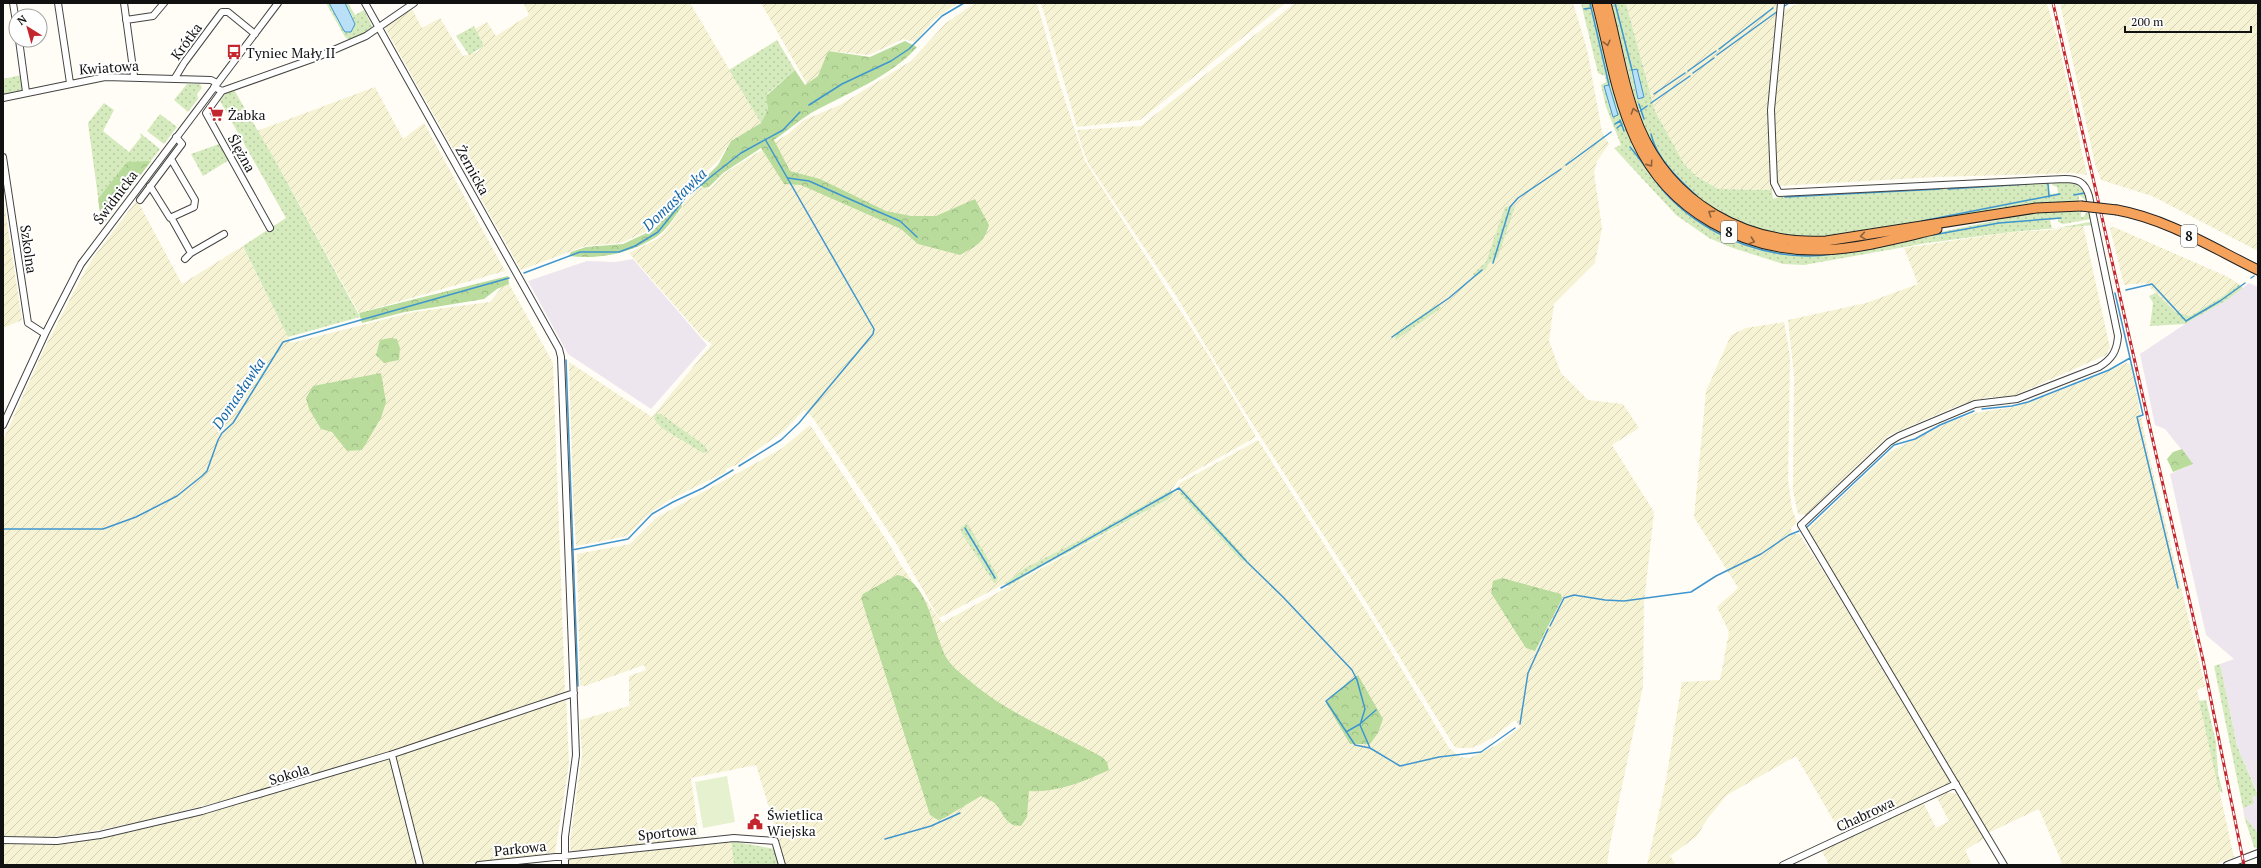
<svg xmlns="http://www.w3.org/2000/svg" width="2261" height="868" viewBox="0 0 2261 868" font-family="'PT Serif',serif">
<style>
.industrial{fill:#eee6ef}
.farmland{fill:url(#farmland-furrows)}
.grass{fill:url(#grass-dots)}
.forest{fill:url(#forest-crowns)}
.pitch{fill:#e6f2cf}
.water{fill:#b9e0f7;stroke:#3f96cf}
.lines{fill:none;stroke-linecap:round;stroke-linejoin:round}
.stream{stroke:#3f96cf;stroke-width:1.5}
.minor-casing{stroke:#444;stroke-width:8}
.highway-casing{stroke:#222;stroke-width:11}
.minor{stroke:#fff;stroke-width:6}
.highway{stroke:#f5a25d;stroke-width:9}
.rail-casing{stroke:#c4262e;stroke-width:3}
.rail{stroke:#fff;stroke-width:1.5;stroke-dasharray:4.5;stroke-linecap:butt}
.highway-bridge-casing{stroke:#222;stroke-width:11;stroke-linecap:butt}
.highway-bridge{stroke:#f5a25d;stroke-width:9}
.oneway{stroke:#8e613b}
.labels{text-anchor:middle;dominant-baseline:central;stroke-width:4;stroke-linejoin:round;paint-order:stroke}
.shield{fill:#fff;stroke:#585858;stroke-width:1}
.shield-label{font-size:13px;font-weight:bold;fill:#111}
.street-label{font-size:14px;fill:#111;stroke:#fff}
.poi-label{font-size:14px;fill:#111;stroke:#fff;text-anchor:start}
.water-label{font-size:15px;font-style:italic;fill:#1768a6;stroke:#fff}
</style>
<defs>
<pattern id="farmland-furrows" width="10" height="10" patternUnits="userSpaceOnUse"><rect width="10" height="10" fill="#f6f3d4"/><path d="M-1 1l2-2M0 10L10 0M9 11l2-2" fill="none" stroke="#d2cfb5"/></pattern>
<pattern id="grass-dots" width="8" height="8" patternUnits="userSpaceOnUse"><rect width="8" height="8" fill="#d5ebbd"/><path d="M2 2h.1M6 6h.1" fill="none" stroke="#b6c8a1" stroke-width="1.8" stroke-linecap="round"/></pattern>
<pattern id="forest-crowns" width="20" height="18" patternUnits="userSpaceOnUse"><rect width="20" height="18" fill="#b9dc9c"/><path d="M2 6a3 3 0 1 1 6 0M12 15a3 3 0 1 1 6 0" fill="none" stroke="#9ebc85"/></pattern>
</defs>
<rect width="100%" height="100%" fill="#fffdf5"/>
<!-- industrial -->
<path class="industrial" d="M633,259L707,345L651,409L568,354L528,281L587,261L615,262Z
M2249,283L2258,287V833L2244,816L2243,808L2248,804L2252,797L2258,794L2237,746L2220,664L2234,659L2206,635L2170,474L2193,464L2165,429L2155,425L2140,354L2185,324L2227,300Z"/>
<!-- farmland -->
<path class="farmland" d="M527,3H690L761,123L731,141L718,161L675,201L654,228L621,243L585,246L521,270L384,26L412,9L422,28L440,18L463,56L477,52L484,46L475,29L487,22L496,36L529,15L524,4Z
M761,3H958L935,19L915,42L903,39L869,55L828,51L818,76L807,84Z
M975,3H1037L1060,85L1085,161L1211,359L1256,437L1179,480L1171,490L1094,533L1025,568L1004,584L939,618L896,543L813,418L804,410L785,430L736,465L726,469V472L669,500L645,517L629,534L623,537L576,546L573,494L569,362L652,417L712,344L703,338L629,253L657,239L665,232L683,207V204L700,187L710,189L723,174L788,134L804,120L840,105L911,61L946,23Z
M1041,3H1286L1140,120L1077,127Z
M1295,3H1573L1587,49L1602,132L1609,144L1597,161L1594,173L1602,228L1595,263L1554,304L1549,341L1561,373L1588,400L1623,404L1639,428L1612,445L1654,512L1644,603L1643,686L1610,844L1607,865H785L781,847L756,765L691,778L699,838L571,854L570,841L582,756L580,720L629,706V676L646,670L644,665L585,686H580L577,554L630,544L656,518L781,449L810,425L891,547L900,564L942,623L1167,500L1180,483L1258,440L1374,623L1449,748L1460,757L1470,758L1497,745L1520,727L1515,720L1492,738L1481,744L1471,748H1458L1454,746L1366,602L1245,412L1175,294L1088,163L1081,144L1077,130L1141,126Z
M1626,3H1778L1775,55L1769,93L1772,190L1718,189L1696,176L1684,164L1655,111Z
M1799,3H2047L2058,41L2087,175L2074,173L1937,177L1777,186L1775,174V92L1783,14L1785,10Z
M2060,3H2258V251L2152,196L2101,180L2095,164Z
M375,87L403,139L424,123L505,271L359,313L276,162L257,131Z
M3,196L22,320L3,328Z
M137,200L182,284L243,246L291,343L414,312L490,302L502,287L509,284L553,363L565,692L390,752L253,793L143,821L79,834L50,837H3V440L45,347L79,282L93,258Z
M2083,225L2110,348L2106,355L2011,397H1988L1957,406L1889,435L1806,515L1798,514L1793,491L1794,375L1788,320L1866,303L1918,284L1904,248L2011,232L2051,230Z
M2114,227L2228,277L2239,284L2220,298L2190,316L2175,313L2146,283L2124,285L2110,228Z
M1784,322L1790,356L1788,480L1792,509L1797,522L1791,528L1793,534H1799L1832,585L1949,780V784L1842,835L1796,756L1727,795L1708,818L1697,836L1670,856L1676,865H1647L1666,780L1682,682L1720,680L1729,632L1717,607L1738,588L1694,517L1706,391L1731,335L1746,328Z
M2126,363L2131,364L2147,447L2205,686L2197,690L2234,857L2214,865H2058L2062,863L2039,809L1988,833L1807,530L1891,451L1947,423L1975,413L2014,407L2069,387Z
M566,698L569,763L555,853L453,865H421L396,758L398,755Z
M389,758L392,760L417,865H3V844L52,845L119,834L286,790Z
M1946,792L1958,794L1985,838L1965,850L1972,865H1829L1822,851L1923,802L1936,828L1949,821L1936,796Z
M731,841L734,865H569L568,858Z"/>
<!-- grass -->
<path class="grass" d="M326,3H329L343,29L353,18L345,3H348L355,15L364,10L374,30L350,41L345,37Z
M1581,3H1594L1652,173L1742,241L1772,249L1896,241L2033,213L2060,210L2081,211V217H2083L2088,211H2091V219L2063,224L2058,222V219L2050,220L2052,229L2090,222H2092L2093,225L2011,232L1927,243L1804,265L1783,264L1730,247L1709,238L1676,215L1614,148L1621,145L1606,107L1601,85L1606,82L1605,76L1598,73Z
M1611,3H1626L1655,111L1684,164L1696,176L1718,189L1772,190L1773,199L1782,196L2049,182L2050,194L2058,193L2057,187L2052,185L2053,182C2076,181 2080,180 2089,203L2079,195V202L2046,203C1997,211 1948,219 1900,226C1860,233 1819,242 1779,236C1737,229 1696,203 1670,170C1657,153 1639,126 1640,109L1637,108L1636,103Z
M474,26L484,46L469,55L456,36Z
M777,40L795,70L766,95L768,109L761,123L729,70Z
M21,75L23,88L22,91L3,95V79Z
M187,84H200L202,88L197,94L198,99L188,112L174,100Z
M233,88L276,162L360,317L288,337L243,246L286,218L220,101L227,91Z
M104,103L114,110L103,131L129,152L141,137L140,133L160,149L102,226L88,123Z
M160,114L177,127L164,144L147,131Z
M219,144L229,160L203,176L191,154Z
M1515,206L1498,257L1489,263L1486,269L1475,277L1473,274L1486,262L1505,207Z
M2239,284L2243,288L2227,300L2185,324L2150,326L2153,303L2149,296L2156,293L2175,312L2190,316L2220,298Z
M1438,304L1441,308L1396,340L1394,334Z
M656,414H661L705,446L708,452L703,453L662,428L654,419Z
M1183,489L1244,556L1247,560L1242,561L1179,493Z
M1171,490L1173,494L1167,500L1037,569L1009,586L1004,584L1025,568L1094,533Z
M968,524L998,577L996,583H994L961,532V527Z
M2220,664L2237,746L2258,795L2252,797L2254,803L2243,808L2214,666Z
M2206,700L2216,742L2218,774L2223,793L2219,791L2199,701Z
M2244,816L2258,833V849L2254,847Z
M731,841L775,849L779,865H734Z"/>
<!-- forest -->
<path class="forest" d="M905,41L917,47C891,77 845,94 811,113C798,121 786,132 774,140L790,171L820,179L886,211L911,216H936L975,199L989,225C984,243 976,246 960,255L918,244L901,229L801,185L784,184L761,148L723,173L709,187L704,188L699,184L718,165L731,141L761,123L768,109L766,96L795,70L805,85L818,76L828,51L870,57Z
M151,161L102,226L98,199L127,162Z
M681,202L682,207C674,217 667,230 656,237C632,253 598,260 569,256L571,252L586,247L623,244L655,229L675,203Z
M508,276L509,284L497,289L484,299L405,312L362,323L359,313Z
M390,338L397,339L400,348L399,360L384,363L376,355L380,340Z
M381,373L386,402L381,418L362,450L347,451L332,432L321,429L309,409L306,398L313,386Z
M2182,449L2193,464L2173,472L2167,459L2173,452Z
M897,575C930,580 933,637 948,660C954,669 962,674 970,681C1009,715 1058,732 1102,757L1107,762L1109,770C1085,781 1057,793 1029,791L1027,817L1021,826C1006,826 1004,815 996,804C993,801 986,799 981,796L944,818L938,820L930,815L861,598L863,594Z
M1502,578L1561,594L1562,599L1535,651L1526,648L1491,593L1493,581Z
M1358,675L1383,719L1378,733L1370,744H1350L1326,703L1331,696Z"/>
<!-- pitch -->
<path class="pitch" d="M727,776L735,822L703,828L695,782Z"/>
<!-- water -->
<path class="water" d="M329,3H345L355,24L351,32H345L343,29Z
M1637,69L1644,97L1638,99L1632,70Z
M1609,85L1618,115L1613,117L1604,86Z"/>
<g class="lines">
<!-- stream -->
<path class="stream" d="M1590,3L1609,85
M1615,3L1632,70
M1783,7L1789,3
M1584,9L1591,8
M1719,49L1773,8
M1717,55L1778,11
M1688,71L1716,51
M1693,73L1714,58
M1654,94L1685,73
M1651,103L1690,76
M1639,104L1644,119
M809,105L842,84L891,61L909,49L942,16L964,3
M1640,111L1647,106
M1620,120L1624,131
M1615,124L1620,121
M1617,128L1622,124
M1651,134C1656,158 1679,180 1697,196
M1630,147C1644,163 1654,182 1670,198C1711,239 1774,263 1833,254
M1566,165L1611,132
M788,178L809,181L872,209L900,221L917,237
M2045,183L2048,184L2049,197
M1948,189L2028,184
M2074,195L2084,193
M1785,197L1940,189
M1922,221L2060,194
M1933,235L1999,223L2061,218
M1493,263L1510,207L1518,198L1561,169
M524,273L580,252H619L635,246L658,232L686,197L713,175L741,153L783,130L800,112
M2251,278L2254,276
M2126,290L2152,284L2186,321L2220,301L2245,283
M1392,337L1449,298L1482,270
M2130,358L2143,415L2137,417L2178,588
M566,360L578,686
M1982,409L2012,406L2028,402L2109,370L2130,358L2115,293
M739,466L781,440L799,423L873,334L874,329L765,139
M965,528L995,578
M1806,528L1894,445L1915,439L1940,425L1974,411
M3,529H103L136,517L177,496L202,476L207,471L218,440L222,433L233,423L283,342L509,278
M572,550L628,539L652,514L673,502L703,488L733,470
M1001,588L1179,488L1247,562L1283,597L1352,670L1357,680L1365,709L1360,725L1370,748L1400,766L1439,757L1481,752L1515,728
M1550,626L1564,598L1574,595L1605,600L1624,601L1691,592L1716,576L1761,554L1789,535L1799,531
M1356,677L1326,701L1355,745L1370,748
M1520,724L1528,673L1548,629
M1346,732L1360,724L1376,710
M885,839L931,826L960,813"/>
<defs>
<path id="minor" d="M13,3L16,22
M58,3L70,83
M124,3L134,76
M365,3L559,349L561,357L576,755L565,837V865
M1781,3L1771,110L1774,183L1779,193L2065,179C2078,179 2085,182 2089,196L2118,336C2117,351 2112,359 2099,367L2017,399L1975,404L1899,436L1889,442L1801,525L2004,865
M126,20L153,16L164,3
M19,40L26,92
M175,78L184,63L222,12H228L255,34
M214,87L222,91L315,58L366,36L414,3
M222,91L206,113L270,228
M3,98L105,77L211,80L217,83
M3,157L28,323L45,334
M150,186L170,218L194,207L195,200L171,159
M140,200L182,144L176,137
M172,219L191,253
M185,259L191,253L224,234
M3,425L45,334L81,264L278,3
M392,755L420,865
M3,840L57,841L100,835L202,811L390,755L574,693
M479,865L734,838L775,841L782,865
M1783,865L1956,784
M2227,865L2258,853"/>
<path id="highway" d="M1597,3C1609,49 1616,97 1636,140C1668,211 1744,252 1821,250C1860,249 1899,238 1937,229
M1606,3C1617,44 1623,87 1639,127C1671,203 1745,245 1826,241L2036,208L2081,206
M2117,210C2167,219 2213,248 2258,270"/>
</defs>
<!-- minor casing -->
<use href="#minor" class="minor-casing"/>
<!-- highway casing -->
<use href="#highway" class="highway-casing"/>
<!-- minor -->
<use href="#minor" class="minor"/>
<!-- highway -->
<use href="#highway" class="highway"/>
<defs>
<path id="rail" d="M2053,3L2203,660L2244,865"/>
</defs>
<!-- rail casing -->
<use href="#rail" class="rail-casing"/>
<!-- rail -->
<use href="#rail" class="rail"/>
<defs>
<path id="highway-bridge" d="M2081,206L2117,210"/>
</defs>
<!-- highway-bridge casing -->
<use href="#highway-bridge" class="highway-bridge-casing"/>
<!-- highway-bridge -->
<use href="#highway-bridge" class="highway-bridge"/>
</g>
<!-- one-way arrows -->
<defs><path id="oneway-chevron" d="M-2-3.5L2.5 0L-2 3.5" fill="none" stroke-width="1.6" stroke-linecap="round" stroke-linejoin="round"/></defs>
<g class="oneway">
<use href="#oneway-chevron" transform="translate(1607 43) rotate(76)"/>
<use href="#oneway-chevron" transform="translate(1634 111) rotate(-108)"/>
<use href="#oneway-chevron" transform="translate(1650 164) rotate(55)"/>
<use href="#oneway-chevron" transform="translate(1711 213) rotate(-147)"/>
<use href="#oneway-chevron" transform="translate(1863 236) rotate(171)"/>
<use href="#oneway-chevron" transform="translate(1752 241) rotate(18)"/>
</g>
<!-- icons -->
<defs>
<symbol id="bus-bare" viewBox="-9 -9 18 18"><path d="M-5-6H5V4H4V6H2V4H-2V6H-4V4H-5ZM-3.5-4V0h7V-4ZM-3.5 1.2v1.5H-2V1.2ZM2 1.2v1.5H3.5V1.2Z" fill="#c4262e" stroke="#fff" stroke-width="2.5" paint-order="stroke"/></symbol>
<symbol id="supermarket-bare" viewBox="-9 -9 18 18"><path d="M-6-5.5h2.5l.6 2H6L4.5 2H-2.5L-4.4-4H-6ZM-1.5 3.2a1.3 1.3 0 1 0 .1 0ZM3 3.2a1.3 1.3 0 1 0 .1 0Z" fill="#c4262e" stroke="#fff" stroke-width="2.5" paint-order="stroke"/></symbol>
<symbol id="civic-bare" viewBox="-9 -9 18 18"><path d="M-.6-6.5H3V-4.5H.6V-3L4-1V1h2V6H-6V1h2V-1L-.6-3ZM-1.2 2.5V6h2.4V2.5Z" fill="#c4262e" stroke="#fff" stroke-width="2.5" paint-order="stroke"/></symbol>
</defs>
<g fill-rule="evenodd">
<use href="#bus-bare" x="223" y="41" width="22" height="22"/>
<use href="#supermarket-bare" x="205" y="103" width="22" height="22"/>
<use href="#civic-bare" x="744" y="811" width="22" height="22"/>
</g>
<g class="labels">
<!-- shield labels -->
<g class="shield">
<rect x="1721" y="221" width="16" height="22" rx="3"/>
<rect x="2181" y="225" width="16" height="22" rx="3"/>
</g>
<g class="shield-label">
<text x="1729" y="232">8</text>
<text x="2189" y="236">8</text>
</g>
<!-- street labels -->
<g class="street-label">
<text transform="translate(186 41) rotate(-54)">Krótka</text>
<text transform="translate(109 67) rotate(-4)">Kwiatowa</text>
<text transform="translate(242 153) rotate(61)">Ślężna</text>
<text transform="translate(473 170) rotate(61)">Żernicka</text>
<text transform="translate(115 197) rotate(-53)">Świdnicka</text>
<text transform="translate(29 249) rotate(82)">Szkolna</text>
<text transform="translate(289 774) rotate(-17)">Sokola</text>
<text transform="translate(1865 814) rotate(-25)">Chabrowa</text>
<text transform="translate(667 832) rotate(-6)">Sportowa</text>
<text transform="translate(520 848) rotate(-6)">Parkowa</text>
</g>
<!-- poi labels -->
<g class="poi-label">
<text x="246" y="52">Tyniec Mały II</text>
<text x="228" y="114">Żabka</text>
<text x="767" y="814">Świetlica<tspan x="767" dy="16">Wiejska</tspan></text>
</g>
<!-- water labels -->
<g class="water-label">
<text transform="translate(674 199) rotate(-44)">Domasławka</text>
<text transform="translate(238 393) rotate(-56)">Domasławka</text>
</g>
</g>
<!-- border -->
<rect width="2261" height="868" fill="none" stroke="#111111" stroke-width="8"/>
<!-- north arrow -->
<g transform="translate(28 28) rotate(323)"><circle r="19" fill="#ffffff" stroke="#a0a0a0"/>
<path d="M0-3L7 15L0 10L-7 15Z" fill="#c4262e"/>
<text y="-6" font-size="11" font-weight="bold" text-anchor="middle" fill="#111111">N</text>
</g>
<!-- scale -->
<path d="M2125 26v6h126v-6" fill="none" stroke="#111111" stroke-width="2"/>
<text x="2131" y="26" font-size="12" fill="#111111" stroke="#ffffff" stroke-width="3" paint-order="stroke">200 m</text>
</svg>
